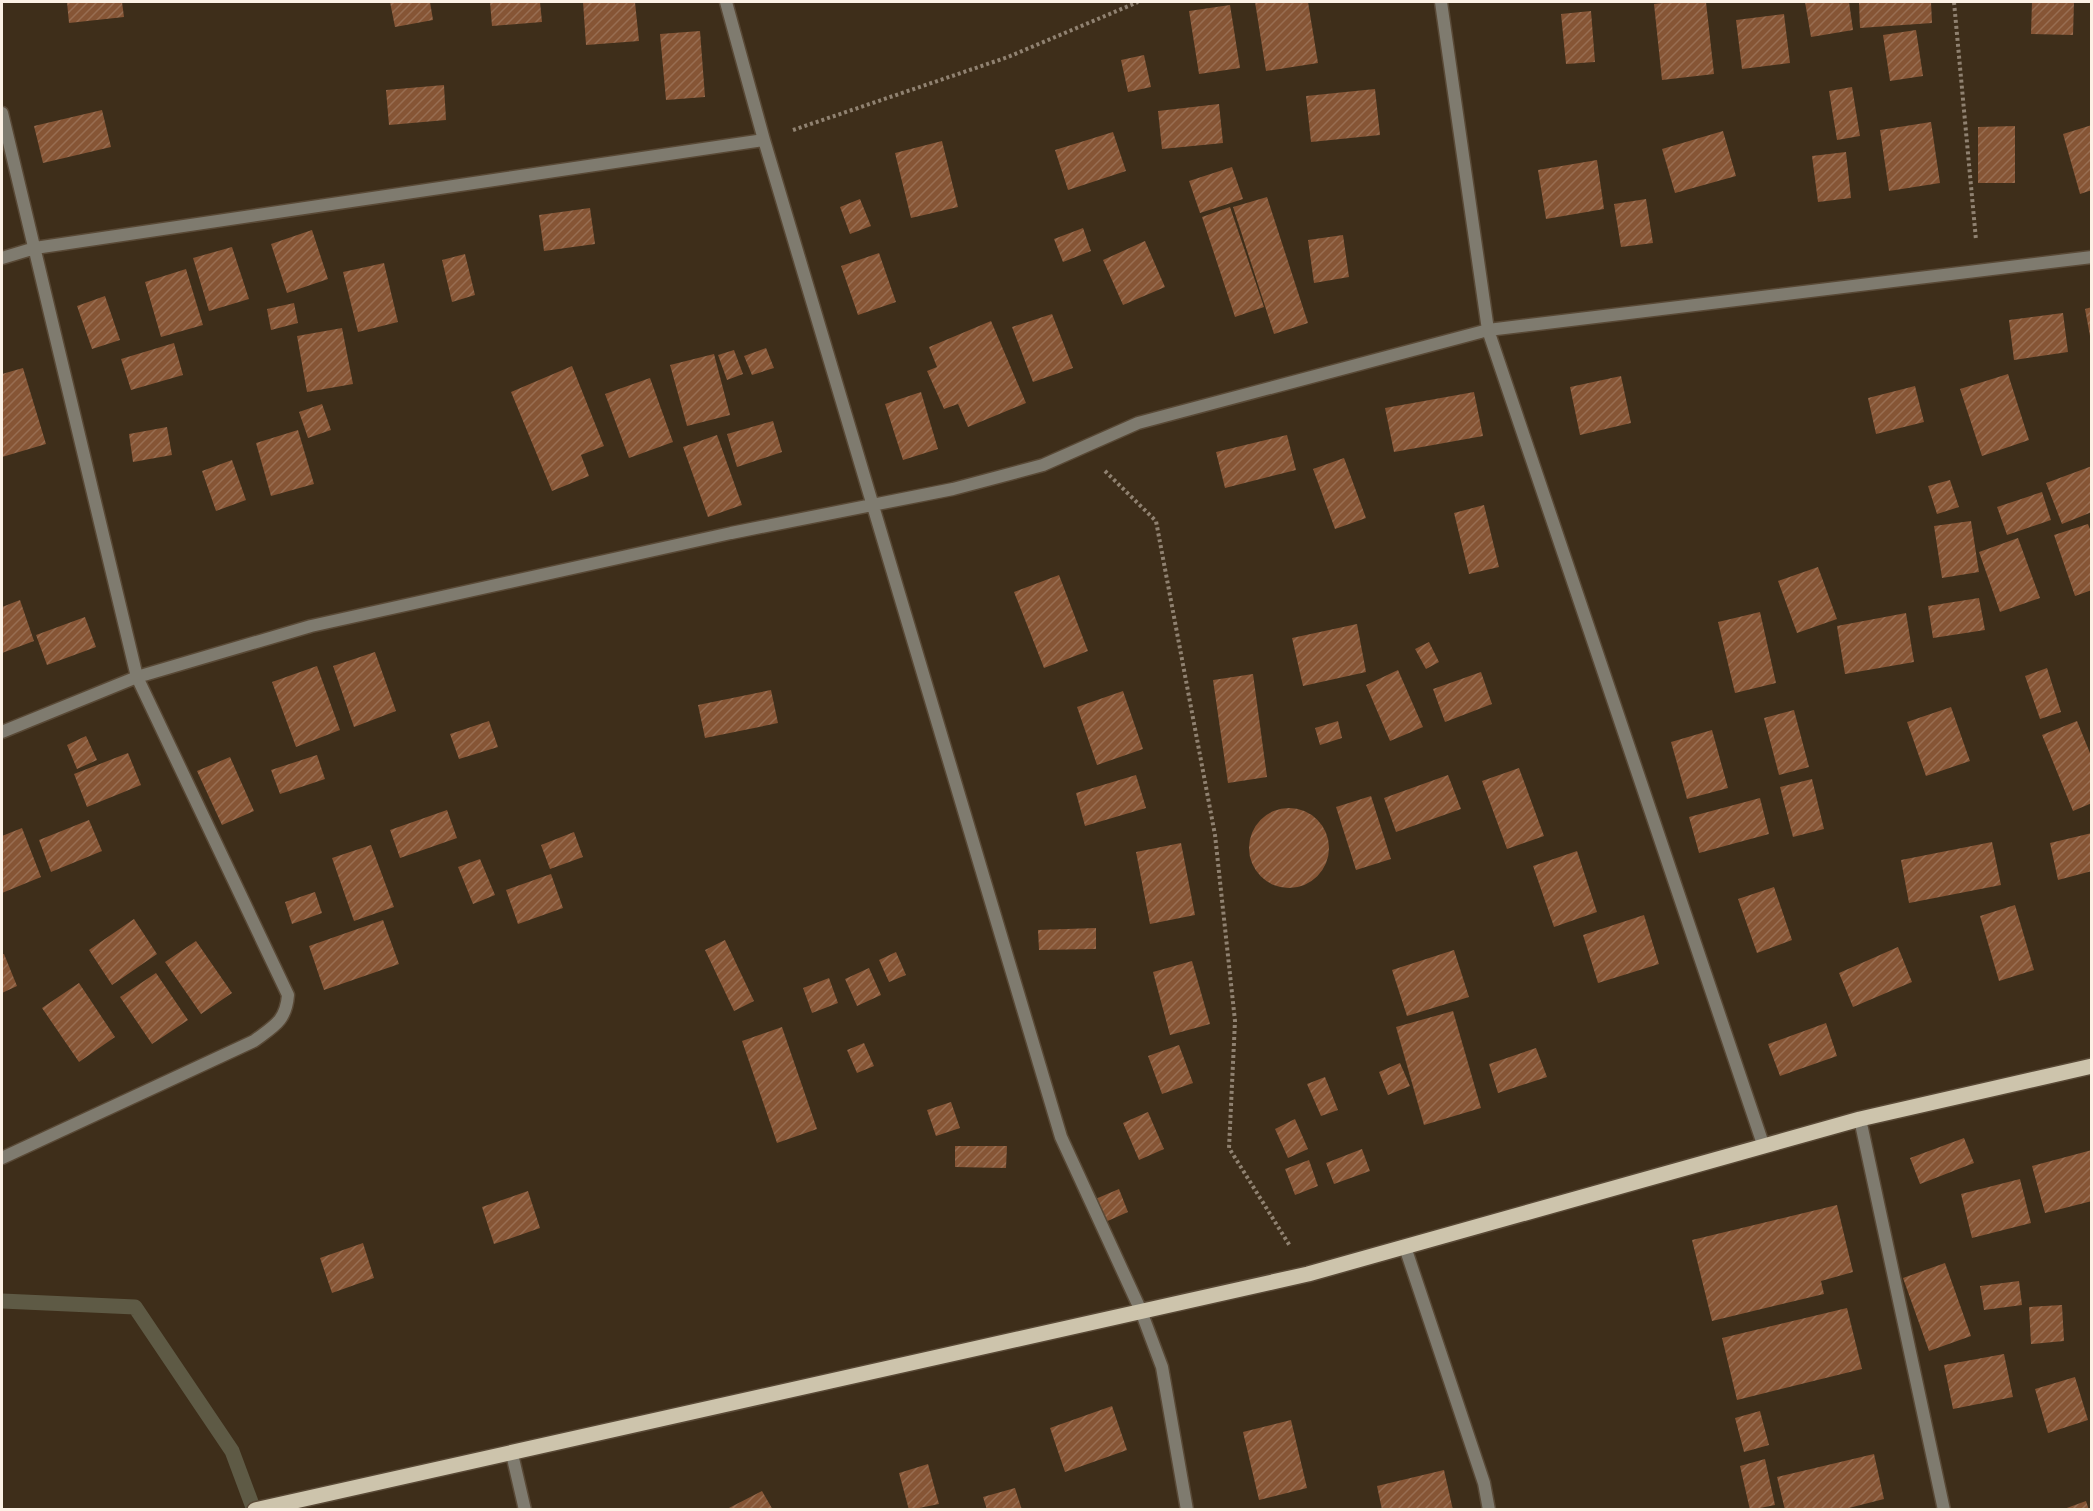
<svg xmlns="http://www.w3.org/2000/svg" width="2093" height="1511" viewBox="0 0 2093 1511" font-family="'IBM Plex Sans',sans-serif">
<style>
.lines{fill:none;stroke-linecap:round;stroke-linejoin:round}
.stream{stroke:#5e5a45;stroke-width:15}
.building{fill:url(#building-hatch)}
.service-casing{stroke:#594936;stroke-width:15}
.minor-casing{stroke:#594936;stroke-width:15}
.primary-casing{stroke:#594936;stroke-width:18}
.path{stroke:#908271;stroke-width:4;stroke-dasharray:3 3;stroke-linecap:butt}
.service{stroke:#7f7b6f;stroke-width:12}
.minor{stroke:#7f7b6f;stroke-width:12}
.primary{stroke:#cdc4ac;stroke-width:15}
</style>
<defs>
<pattern id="building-hatch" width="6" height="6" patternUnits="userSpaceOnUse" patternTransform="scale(1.5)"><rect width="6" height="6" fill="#865535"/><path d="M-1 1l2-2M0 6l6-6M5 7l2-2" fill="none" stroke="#986e52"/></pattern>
</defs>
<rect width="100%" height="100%" fill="#3e2e1a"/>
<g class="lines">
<!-- stream -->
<path class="stream" d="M2,1301L135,1307L232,1451L254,1510"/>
</g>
<!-- building -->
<path class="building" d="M67,2H122L124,17L69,23Z
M390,2H430L433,20L395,27Z
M490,2H540L542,22L492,26Z
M583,2H635L639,41L586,45Z
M1255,2H1308L1318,63L1266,71Z
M1671,2H1706L1714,74L1662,80L1654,4Z
M1805,2H1849L1853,30L1811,37Z
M1859,2H1931L1932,23L1860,28Z
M2032,2H2074L2073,35L2031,34Z
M1230,5L1240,68L1199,74L1189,11Z
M1591,11L1595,62L1566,64L1561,14Z
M1784,14L1790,63L1742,69L1736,20Z
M1916,30L1923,76L1890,81L1883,35Z
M700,31L705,97L666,100L660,34Z
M1144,55L1151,87L1128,92L1121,60Z
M444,85L446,120L389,125L386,90Z
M1852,87L1860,136L1837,140L1829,91Z
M1375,89L1380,135L1311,142L1306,96Z
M1219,104L1223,143L1162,149L1158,111Z
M102,110L111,147L43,163L34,126Z
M1931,122L1940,183L1889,191L1880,130Z
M2092,125V190L2080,194L2063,134Z
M2015,126V183H1978V127Z
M1723,131L1736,176L1675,193L1662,149Z
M1113,132L1126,171L1068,190L1055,150Z
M942,141L958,207L911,218L895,153Z
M1846,152L1851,198L1818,202L1812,156Z
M1597,160L1604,209L1546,219L1538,170Z
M1232,167L1243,199L1200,213L1189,181Z
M1267,197L1308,323L1274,334L1233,207Z
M860,199L871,226L850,234L840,207Z
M1646,199L1653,243L1621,247L1614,204Z
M1230,207L1264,307L1235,317L1202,217Z
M590,208L595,244L544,251L539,215Z
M1083,228L1091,251L1063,262L1054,239Z
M312,230L328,279L287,293L271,244Z
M1343,235L1349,277L1314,283L1308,240Z
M1145,241L1165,287L1123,305L1103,260Z
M232,247L249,299L209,311L193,258Z
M879,253L896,302L858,315L841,266Z
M465,254L475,295L452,302L442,260Z
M384,263L398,322L358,332L343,272Z
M186,269L203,325L161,337L145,282Z
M105,296L120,340L92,349L77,306Z
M294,303L298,323L271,330L267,309Z
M2092,307V336H2090L2085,309Z
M2063,313L2068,352L2014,360L2009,320Z
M1052,314L1073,368L1033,382L1012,327Z
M991,321L1026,403L968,427L958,404L944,409L927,371L937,367L929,347Z
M342,328L353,384L307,392L297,336Z
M174,343L183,375L131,390L121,359Z
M766,348L774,368L752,375L744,356Z
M734,350L743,374L727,380L718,355Z
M714,354L730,415L687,426L670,365Z
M572,366L604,446L581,455L589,476L552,491L511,392Z
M23,368L46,444L2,457V374Z
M2008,374L2029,440L1982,456L1960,389Z
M1621,376L1631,423L1580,435L1570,387Z
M650,378L673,442L629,458L605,394Z
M1915,386L1924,422L1876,434L1868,398Z
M921,392L938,449L903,460L885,404Z
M1474,392L1483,436L1394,452L1385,408Z
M322,404L331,430L308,438L299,412Z
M773,421L782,452L737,467L727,434Z
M167,427L172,455L133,462L129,434Z
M298,430L314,484L271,496L256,443Z
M717,435L742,505L708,517L683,447Z
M1287,435L1296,470L1225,488L1216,452Z
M1344,458L1366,518L1335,529L1313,469Z
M232,460L246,500L216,511L202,471Z
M2092,466V512L2062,524L2046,483Z
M1950,480L1959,507L1937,514L1928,486Z
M2042,492L2051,520L2007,535L1997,507Z
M1484,505L1499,567L1469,574L1454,513Z
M1971,521L1979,572L1942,578L1934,526Z
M2088,524L2092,534V590L2075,596L2054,535Z
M2018,538L2040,598L2000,612L1979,552Z
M1818,567L1837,619L1797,633L1778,581Z
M1059,575L1088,651L1044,668L1014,592Z
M1979,598L1985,630L1933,638L1928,606Z
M20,600L34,641L2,653V607Z
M1760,612L1776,683L1735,693L1718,622Z
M1906,613L1914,662L1845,674L1837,626Z
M85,617L96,647L47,665L36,635Z
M1357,624L1366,672L1303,686L1292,638Z
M1429,642L1439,662L1426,669L1415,649Z
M375,652L396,711L354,727L333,666Z
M317,666L340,730L296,747L272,682Z
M2047,668L2061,712L2040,719L2025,676Z
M1398,670L1423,727L1390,741L1366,685Z
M1481,672L1492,704L1445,722L1433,689Z
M1253,674L1267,777L1228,783L1213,680Z
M771,690L778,723L705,738L698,705Z
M1123,691L1143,749L1097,765L1077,707Z
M1951,707L1970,761L1926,776L1907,722Z
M1794,710L1809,767L1779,775L1764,718Z
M489,721L498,747L459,759L450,734Z
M1338,721L1342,738L1320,745L1315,728Z
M2077,721L2092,758V803L2073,811L2042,735Z
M1712,730L1728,788L1687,799L1671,742Z
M86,736L97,760L77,769L67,745Z
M128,753L141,785L87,807L74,774Z
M317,755L325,779L280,794L271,770Z
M230,757L254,811L222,825L197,771Z
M1519,768L1544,836L1507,849L1482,781Z
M1136,775L1146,808L1085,826L1076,793Z
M1448,775L1461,809L1396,832L1384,798Z
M1812,779L1824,829L1793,837L1780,787Z
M1371,796L1391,859L1356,870L1336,807Z
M1760,798L1769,834L1699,853L1689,817Z
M1249 848a40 40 0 1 1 80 0a40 40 0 1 1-80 0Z
M447,810L457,838L400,858L390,830Z
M89,820L102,851L51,872L39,840Z
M22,828L41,877L2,893V836Z
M574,832L583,857L550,869L541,845Z
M2092,833V871L2058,880L2050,843Z
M1992,842L2001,885L1909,903L1901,860Z
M1181,843L1195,915L1150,924L1136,852Z
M371,845L394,907L354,921L332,858Z
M1577,851L1597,912L1554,927L1533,866Z
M480,859L495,895L473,904L458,867Z
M551,874L563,908L518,924L506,890Z
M1774,887L1792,940L1757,953L1738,899Z
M315,892L322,913L292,924L285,902Z
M2015,905L2034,970L1999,981L1980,916Z
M1644,915L1659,964L1598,983L1583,935Z
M134,919L157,954L112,985L89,950Z
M383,920L399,964L324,990L309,946Z
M1096,928V949L1039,950L1038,930Z
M725,940L754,1001L734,1011L705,950Z
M196,941L232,993L201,1014L165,962Z
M1898,947L1912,982L1853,1007L1839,973Z
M1454,950L1469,997L1407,1016L1392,970Z
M896,952L906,975L889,982L879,960Z
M2,954H4L17,986L2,993Z
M1192,961L1210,1024L1170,1035L1153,972Z
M869,968L881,995L857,1006L845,979Z
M156,973L188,1020L152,1044L120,997Z
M829,978L838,1003L812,1013L803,988Z
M79,983L115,1037L79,1062L42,1008Z
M1453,1011L1481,1108L1424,1125L1396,1027Z
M1826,1023L1837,1056L1780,1076L1768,1044Z
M782,1027L817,1129L777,1143L742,1041Z
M864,1043L874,1066L857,1073L847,1050Z
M1179,1045L1193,1083L1162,1094L1148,1056Z
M1536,1048L1547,1077L1498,1093L1489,1064Z
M1400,1063L1410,1086L1388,1095L1379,1072Z
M1325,1077L1338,1110L1321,1116L1307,1084Z
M951,1102L960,1128L936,1136L927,1110Z
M1148,1112L1164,1149L1139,1160L1123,1123Z
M1295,1119L1308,1149L1288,1158L1275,1129Z
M1964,1138L1974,1163L1920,1184L1910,1158Z
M955,1146H1007L1006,1168L955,1167Z
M1362,1149L1370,1171L1334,1184L1326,1163Z
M2092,1150V1201L2045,1213L2032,1166Z
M1309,1160L1318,1186L1295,1195L1285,1169Z
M2020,1179L2031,1223L1972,1238L1961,1194Z
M1119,1189L1128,1212L1103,1223L1093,1200Z
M528,1191L540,1228L494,1244L482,1207Z
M1837,1205L1853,1272L1821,1281L1824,1294L1712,1321L1692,1240Z
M363,1243L374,1278L332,1293L320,1258Z
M1945,1263L1971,1336L1929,1351L1903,1278Z
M2019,1281L2022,1305L1984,1310L1980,1286Z
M2062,1305L2064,1341L2031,1344L2029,1307Z
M1847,1308L1862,1369L1737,1400L1722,1338Z
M2004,1354L2013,1397L1953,1409L1944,1365Z
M2075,1377L2088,1420L2048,1433L2035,1389Z
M1112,1406L1127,1450L1065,1472L1050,1428Z
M1760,1411L1769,1445L1744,1452L1735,1418Z
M1291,1420L1307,1488L1259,1500L1243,1432Z
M1874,1454L1884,1499L1841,1510H1785L1777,1477Z
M1765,1459L1775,1505L1750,1510L1740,1466Z
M928,1464L939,1504L909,1510L899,1473Z
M1444,1470L1453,1510H1382L1377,1486Z
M1015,1488L1022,1510H987L983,1497Z
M762,1491L773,1510H725Z
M2086,1501L2089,1510H2064V1509Z"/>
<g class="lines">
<defs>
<path id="service" d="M512,1454L525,1510"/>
<path id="minor" d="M726,2L764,140L1061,1137L1141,1311L1162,1367L1187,1510
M1441,2L1488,330L1764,1147
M2,113L137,677L288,995C286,1021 274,1026 254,1041L2,1158
M2,258L35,248L764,140
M2,732L137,677L311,626L731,533L953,489L1043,465L1138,423L1488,330L2092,257
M1860,1119L1944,1510
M1405,1247L1484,1483L1489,1510"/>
<path id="primary" d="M255,1510L1308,1274L1860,1119L2092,1066"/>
</defs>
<!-- service casing -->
<use href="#service" class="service-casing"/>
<!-- minor casing -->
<use href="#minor" class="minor-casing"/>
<!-- primary casing -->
<use href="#primary" class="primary-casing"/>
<!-- path -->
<path class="path" d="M1954,2L1976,240
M793,130L1008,57L1138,2
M1105,471L1156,521L1215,835L1235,1021L1229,1148L1290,1246"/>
<!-- service -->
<use href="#service" class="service"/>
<!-- minor -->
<use href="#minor" class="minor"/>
<!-- primary -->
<use href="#primary" class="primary"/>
</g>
<!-- border -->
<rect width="2093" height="1511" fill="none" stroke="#fcf1e5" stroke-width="6"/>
</svg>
